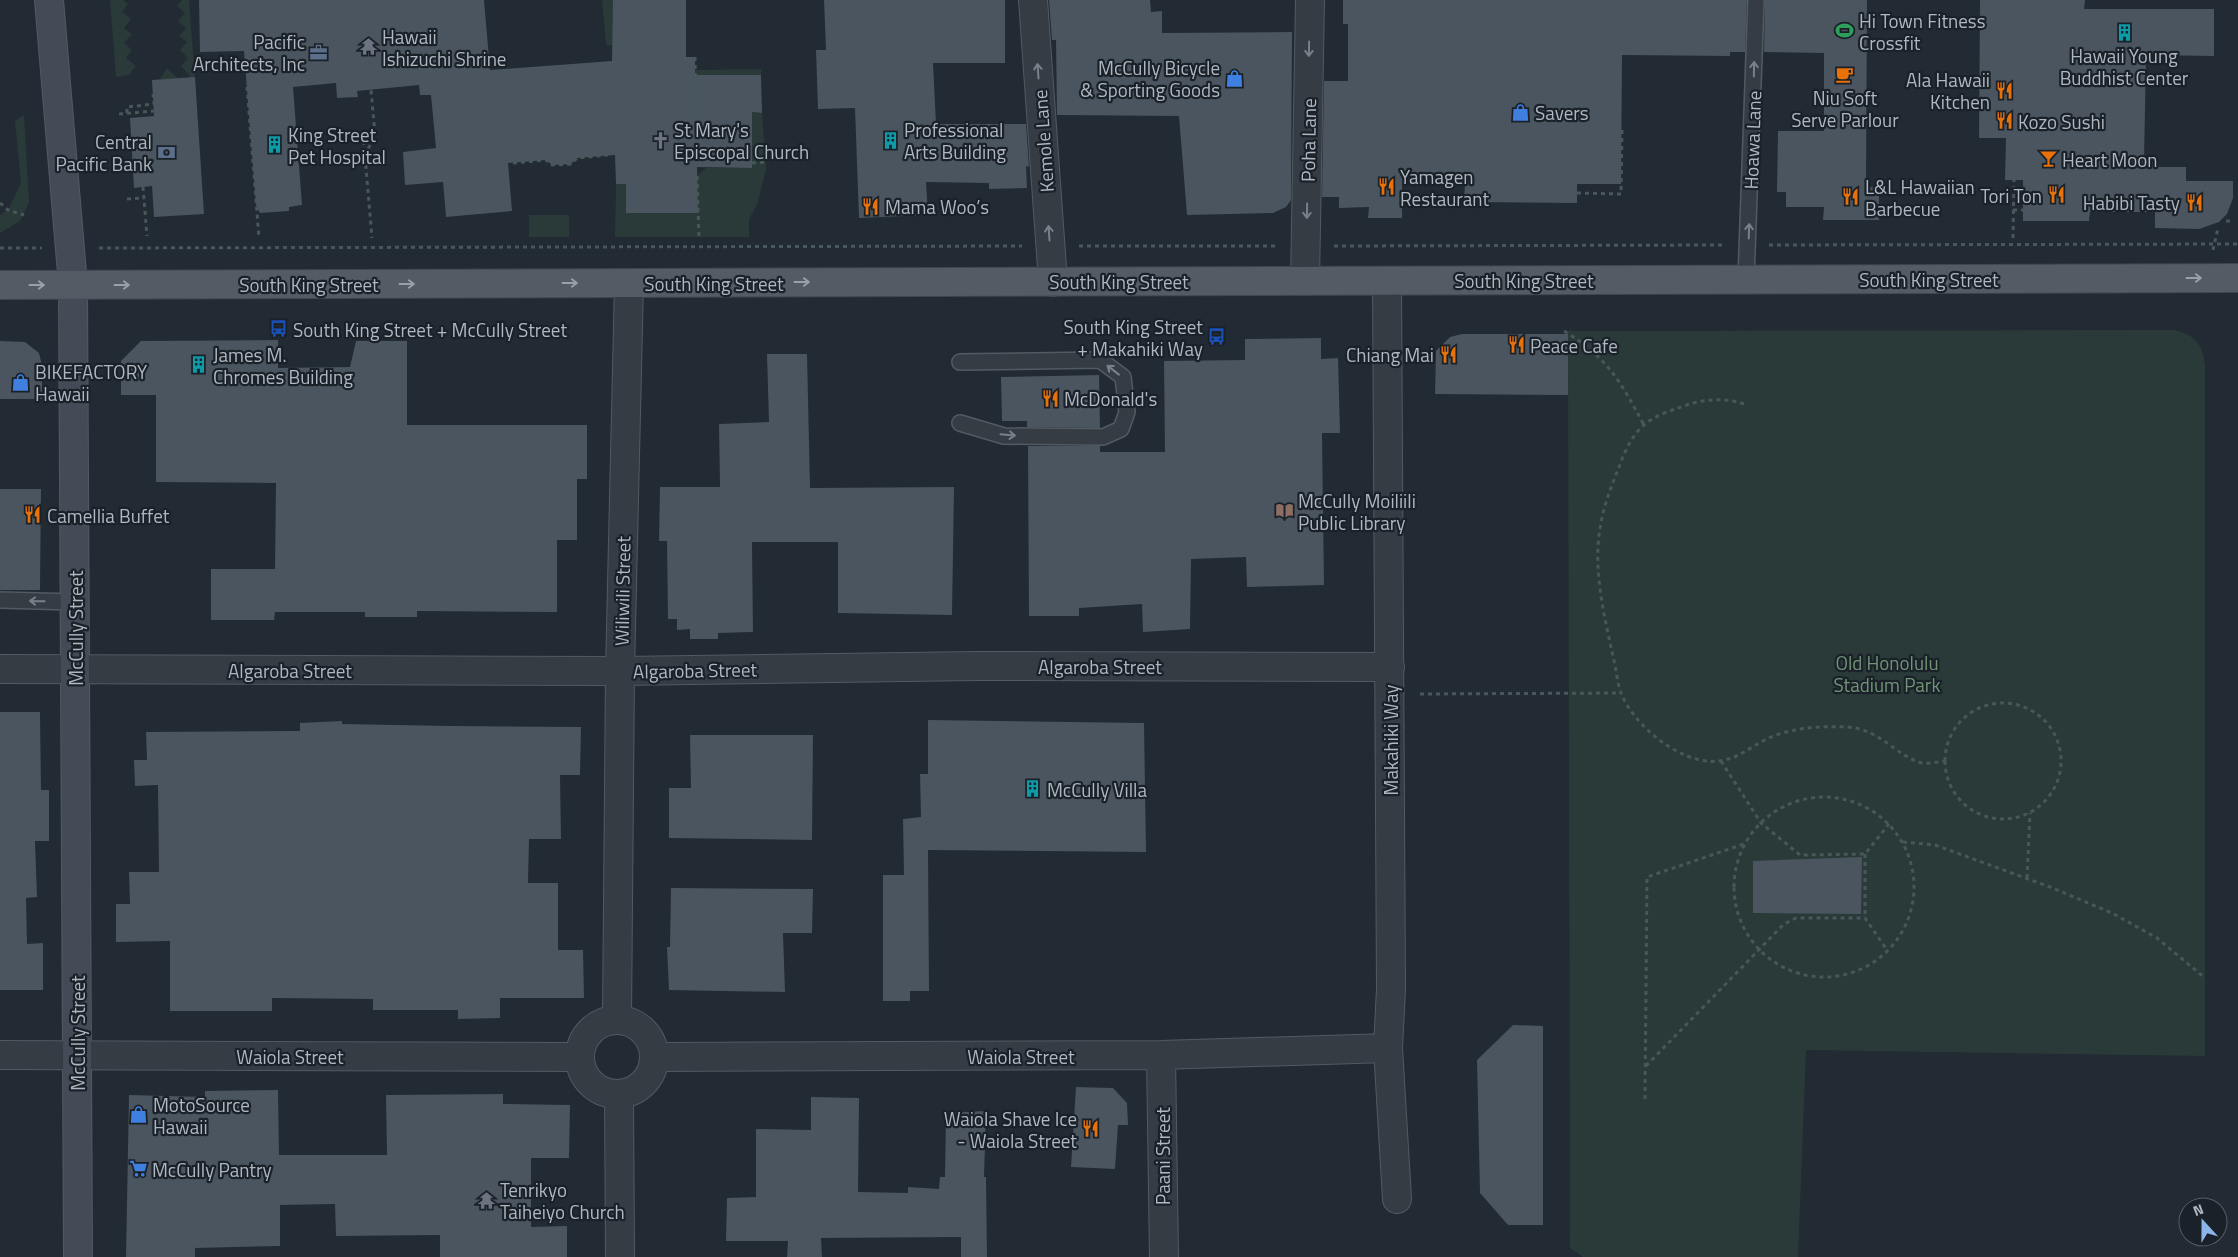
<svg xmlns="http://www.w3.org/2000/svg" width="2238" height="1257" viewBox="0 0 2238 1257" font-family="'Titillium Web',sans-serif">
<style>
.green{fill:#2a3a39}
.building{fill:#4a555f}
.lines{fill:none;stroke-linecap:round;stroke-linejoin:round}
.lane-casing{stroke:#525a62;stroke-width:18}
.street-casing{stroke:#525a62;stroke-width:30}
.secondary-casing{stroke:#525a62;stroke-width:30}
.primary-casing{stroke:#3e454e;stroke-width:30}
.path{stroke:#485759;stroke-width:3;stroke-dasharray:4 4;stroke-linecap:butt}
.lane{stroke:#353c44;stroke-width:15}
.street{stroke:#353c44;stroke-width:28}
.secondary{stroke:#434c56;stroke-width:28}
.primary{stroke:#535b64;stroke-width:28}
.oneway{stroke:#788089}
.oneway2{stroke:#98a0aa}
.labels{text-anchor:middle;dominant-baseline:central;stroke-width:4.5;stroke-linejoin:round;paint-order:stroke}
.poi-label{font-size:19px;fill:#afb7c1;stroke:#1a2128;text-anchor:start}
.street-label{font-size:19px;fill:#afb7c1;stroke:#1a2128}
.park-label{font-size:19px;fill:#719477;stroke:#1a2128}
</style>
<rect width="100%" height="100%" fill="#222a33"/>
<!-- green -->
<path class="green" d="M110,0H123L128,4L122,12L131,19L124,28L132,34L124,43L132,50L126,58L136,66L129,75L116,77Z
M182,0H189L196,94L171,96L169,79H160L167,68L183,83L190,76L181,66L188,58L180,50L187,42L179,36L186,28L178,21L185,13L177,6Z
M602,0H613V45H606Z
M762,69L761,75H708L696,117L695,70Z
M752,112L762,113L766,169L757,205L749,219V237H615L616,184H626V213H698L697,176L706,168H752Z
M24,115L29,202L20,221L0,233V215L8,210L21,183L15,121Z
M529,215H569V237H529Z
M2174,330C2195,334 2204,346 2205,367V1056L1806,1050L1798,1257H1583L1570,1248L1568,331Z"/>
<!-- building -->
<path class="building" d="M199,0H484L490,70L612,61L613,0H686V57H695V75H761L762,113L752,112V168L697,167L698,213H626V184H616L615,155L577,158L571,164L552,165L546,160L508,163L512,211L446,217L443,182L405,185L403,152L436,148L431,95H420L419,85L357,91L358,97L337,98L336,83L293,87L302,205L289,207V211L260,213L256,205L244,51L200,52Z
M824,0H1005V63H933L936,124H1026L1029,167L1026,166L1027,188L989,189V183L926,182L928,215L859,218L855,108L818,109L816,50H826Z
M1049,0H1150L1151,12L1162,11V33L1292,32L1291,200L1286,207L1273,213L1187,215L1179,116L1057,115L1056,40H1052Z
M1343,0H1747L1745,52H1730V56L1622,55L1621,184H1577V203L1464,202L1465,183L1402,184V218H1368L1369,207L1339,208V197H1322L1324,81H1348V24H1343Z
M1765,0H1867L1866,187H1879V220H1823L1824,207H1786V192H1777L1778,131H1824V53L1764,52Z
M1980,0H2085L2084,9H2214V56L2146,55L2144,161H2156L2155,167H2186V181H2233V198L2227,214L2219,222L2199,229L2155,228V212H2090L2089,221H2023V180H2005L2006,138H1979Z
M195,77L204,214L154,217L152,186L134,188L130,118L154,116L152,80Z
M1462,334H1568V395L1435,394L1436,351L1450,337Z
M1321,338V359L1338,358L1340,433H1322L1324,585L1247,587L1246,557L1191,559L1190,629L1143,632L1142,604L1079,608V616H1029L1028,446H1100V452H1165L1164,361L1245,360V339Z
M278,340V368L350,367L356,341H407V425H587V479H577V540H557V612L417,611V617H365V612H275L274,620H211V569H275L276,483L156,482V395H121V361L141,341Z
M0,341L25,342L39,353L42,365V399H0Z
M767,354H807L810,488L954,487L952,615L838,613V542H752L753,632L718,633V639H690V629L677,630V619H668L667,541H659L660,487H720L719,424L769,422Z
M1099,375L1100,428L1027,427V421H1002L1001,377Z
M0,489H41L40,590H0Z
M0,712H40L41,790H49V841H35L37,897L26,898L27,944L43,943V990H0Z
M928,720L1144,723L1146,852L928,850L929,991H910V1001H883V875H904L903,819L921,817L920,774H928Z
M342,721V724L451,726L581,727L580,775H560L561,839H529L528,883H558V950H583L584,998H500V1018L458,1019V1010H373V999L272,998V1011H170V941L116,942V904H130L129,872H159L158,785L135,786L134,760H147L146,732L300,731V723Z
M690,735H813L812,840L669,838V788H691Z
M1862,857L1861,914L1753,913V861Z
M671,888L813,889L812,933H783L785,992L669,990L667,947H670Z
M1513,1025L1543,1026V1225H1508L1480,1193L1477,1060Z
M1076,1087L1113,1088L1127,1103L1128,1125H1118L1115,1169L1071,1167Z
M278,1090L279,1155H387L386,1095L503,1094V1104L570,1105L569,1158H531V1227L567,1226V1257H440V1235L336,1236L335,1204L280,1205V1246L195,1248V1257H126L129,1095L205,1097V1091Z
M811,1097L859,1098L858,1192L908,1193V1187L939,1189L940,1177H945L946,1113L986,1111L984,1177H986L987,1257H961V1237L821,1238L822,1257H787L788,1241H726L727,1198L756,1197V1129L811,1130Z"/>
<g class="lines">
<defs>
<path id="lane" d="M1746,280L1756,0
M960,423L1004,436L1103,437L1121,429L1127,412L1123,377L1100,360L960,362
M0,600L75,602"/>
<path id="street" d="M1033,0L1053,282
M1305,281L1310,0
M1387,281L1391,989L1388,1048L1397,1199
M0,669L620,671L977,666L1390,667
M580 1057a37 37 0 1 1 74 0a37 37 0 1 1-74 0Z
M617,1020L620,671L629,283
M0,1055L579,1057
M1161,1055L1164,1257
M655,1057L1161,1055L1388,1048
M619,1095L620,1257"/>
<path id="secondary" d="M49,0L73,285L78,1257"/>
<path id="primary" d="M0,285L2238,278"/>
</defs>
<!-- lane casing -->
<use href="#lane" class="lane-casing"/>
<!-- street casing -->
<use href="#street" class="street-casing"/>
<!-- secondary casing -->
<use href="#secondary" class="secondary-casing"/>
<!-- primary casing -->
<use href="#primary" class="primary-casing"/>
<!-- path -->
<path class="path" d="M1983,16V4
M695,57L696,117
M1982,63V75
M247,87L259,238
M696,102H708
M127,113V107L154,104L153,94
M119,114L154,111
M363,133L372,238
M365,156L375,134L371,90
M513,163L546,160L552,165L571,164L577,158L608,155
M752,163L766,162
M697,176L699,238
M143,187L147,236
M1577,193L1621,194L1622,130
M127,199L144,198
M0,203L8,210L24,215
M2013,210H2023
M2226,221H2234
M2013,238L2014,180
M1769,245L2238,244
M1079,246H1277
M1334,246L1725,245
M0,248H42
M99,248L1022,246
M2213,250L2218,228
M1564,331C1608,358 1620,381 1644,425
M1744,404C1723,397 1702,399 1681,407C1669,411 1654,416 1644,425C1632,435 1624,453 1619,467C1611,487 1603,507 1600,529C1593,569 1604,616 1613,656C1616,668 1617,682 1621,693C1633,723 1669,753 1700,760C1734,767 1747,746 1776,735C1800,727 1823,726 1847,727C1879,728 1897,757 1922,763C1928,764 1938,762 1944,761
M1420,694L1621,693
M1945 761a58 58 0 1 1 116 0a58 58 0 1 1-116 0Z
M1721,761L1761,823L1800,855L1865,854L1889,824
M1734 887a90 90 0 1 1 180 0a90 90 0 1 1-180 0Z
M1903,842L1935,845L2050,887L2112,913L2157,938L2205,978
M1865,854V918
M2027,878L2030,813
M1646,1066L1784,924L1796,918H1865L1887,950
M1645,1099L1647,877L1744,844"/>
<!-- lane -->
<use href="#lane" class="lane"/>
<!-- street -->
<use href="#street" class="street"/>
<!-- secondary -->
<use href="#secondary" class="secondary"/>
<!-- primary -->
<use href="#primary" class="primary"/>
</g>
<!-- one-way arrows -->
<defs><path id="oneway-shaft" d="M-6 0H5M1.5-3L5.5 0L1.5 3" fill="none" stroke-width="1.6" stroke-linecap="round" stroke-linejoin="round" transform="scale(1.25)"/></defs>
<g class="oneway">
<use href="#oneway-shaft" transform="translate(1309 49) rotate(91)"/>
<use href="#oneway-shaft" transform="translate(1754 69) rotate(-89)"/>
<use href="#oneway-shaft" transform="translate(1038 71) rotate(-94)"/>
<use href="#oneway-shaft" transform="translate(1307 211) rotate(91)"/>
<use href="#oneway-shaft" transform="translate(1749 231) rotate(-88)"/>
<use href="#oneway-shaft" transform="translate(1049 233) rotate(-94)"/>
<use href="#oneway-shaft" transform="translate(1113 370) rotate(-142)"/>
<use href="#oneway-shaft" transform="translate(1008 435) rotate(5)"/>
<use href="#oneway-shaft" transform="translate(37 601) rotate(-179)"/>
</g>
<g class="oneway2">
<use href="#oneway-shaft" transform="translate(2194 278)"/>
<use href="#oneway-shaft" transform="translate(802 282)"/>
<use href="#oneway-shaft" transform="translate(570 283)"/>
<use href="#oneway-shaft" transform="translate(407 284)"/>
<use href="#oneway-shaft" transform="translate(37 285)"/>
<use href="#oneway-shaft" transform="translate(122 285)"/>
</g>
<!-- icons -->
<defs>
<symbol id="stadium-bare" viewBox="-9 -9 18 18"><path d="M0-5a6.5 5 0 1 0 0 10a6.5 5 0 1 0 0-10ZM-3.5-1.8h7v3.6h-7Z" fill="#2e9e5b" stroke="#1a2128" stroke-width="2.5" paint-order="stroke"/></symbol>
<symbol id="building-bare" viewBox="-9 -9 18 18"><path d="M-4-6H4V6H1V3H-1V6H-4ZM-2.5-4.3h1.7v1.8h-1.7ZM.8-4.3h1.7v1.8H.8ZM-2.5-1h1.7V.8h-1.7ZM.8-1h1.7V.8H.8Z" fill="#0f9aa8" stroke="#1a2128" stroke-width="2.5" paint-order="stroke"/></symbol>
<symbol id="temple-bare" viewBox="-9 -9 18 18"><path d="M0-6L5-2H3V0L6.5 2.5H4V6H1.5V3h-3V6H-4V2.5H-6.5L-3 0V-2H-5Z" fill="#6b7280" stroke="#1a2128" stroke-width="2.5" paint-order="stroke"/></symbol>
<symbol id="office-bare" viewBox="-9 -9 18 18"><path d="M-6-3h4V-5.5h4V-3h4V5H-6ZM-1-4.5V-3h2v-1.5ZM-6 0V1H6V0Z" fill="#5c6f8a" stroke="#1a2128" stroke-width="2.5" paint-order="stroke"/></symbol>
<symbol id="cafe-bare" viewBox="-9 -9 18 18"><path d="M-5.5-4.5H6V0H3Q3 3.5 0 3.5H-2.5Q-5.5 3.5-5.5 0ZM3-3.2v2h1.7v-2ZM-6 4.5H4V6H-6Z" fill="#e8710a" stroke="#1a2128" stroke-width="2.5" paint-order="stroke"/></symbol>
<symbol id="shop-bare" viewBox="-9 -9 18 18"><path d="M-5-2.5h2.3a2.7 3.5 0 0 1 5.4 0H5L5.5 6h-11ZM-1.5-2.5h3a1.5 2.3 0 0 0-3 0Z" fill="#3f7fe0" stroke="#1a2128" stroke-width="2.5" paint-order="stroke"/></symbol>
<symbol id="restaurant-bare" viewBox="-9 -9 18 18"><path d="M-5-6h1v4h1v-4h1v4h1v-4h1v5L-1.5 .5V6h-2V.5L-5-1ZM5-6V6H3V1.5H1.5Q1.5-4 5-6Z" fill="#e8710a" stroke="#1a2128" stroke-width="2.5" paint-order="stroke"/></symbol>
<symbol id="church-bare" viewBox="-9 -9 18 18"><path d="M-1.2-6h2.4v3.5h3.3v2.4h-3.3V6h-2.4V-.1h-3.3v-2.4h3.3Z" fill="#6b7280" stroke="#1a2128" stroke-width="2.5" paint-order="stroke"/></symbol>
<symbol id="bank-bare" viewBox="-9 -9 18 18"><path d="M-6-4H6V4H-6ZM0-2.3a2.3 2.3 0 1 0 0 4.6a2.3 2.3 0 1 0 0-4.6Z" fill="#5c6f8a" stroke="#1a2128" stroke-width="2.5" paint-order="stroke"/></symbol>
<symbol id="bar-bare" viewBox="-9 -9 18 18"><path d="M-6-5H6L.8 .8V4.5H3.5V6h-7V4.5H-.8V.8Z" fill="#e8710a" stroke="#1a2128" stroke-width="2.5" paint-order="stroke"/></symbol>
<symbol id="bus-bare" viewBox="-9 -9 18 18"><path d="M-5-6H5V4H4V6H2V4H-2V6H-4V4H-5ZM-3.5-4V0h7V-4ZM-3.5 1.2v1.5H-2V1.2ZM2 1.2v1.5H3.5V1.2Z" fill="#1a4fb4" stroke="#1a2128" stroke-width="2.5" paint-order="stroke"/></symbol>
<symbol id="library-bare" viewBox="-9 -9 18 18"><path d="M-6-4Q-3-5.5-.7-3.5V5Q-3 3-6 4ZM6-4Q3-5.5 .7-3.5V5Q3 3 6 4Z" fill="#8d6e63" stroke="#1a2128" stroke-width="2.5" paint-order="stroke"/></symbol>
<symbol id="supermarket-bare" viewBox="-9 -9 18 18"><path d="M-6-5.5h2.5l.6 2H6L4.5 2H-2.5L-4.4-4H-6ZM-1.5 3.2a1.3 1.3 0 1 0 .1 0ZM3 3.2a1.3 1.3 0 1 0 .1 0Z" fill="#3f7fe0" stroke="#1a2128" stroke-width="2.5" paint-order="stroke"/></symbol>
</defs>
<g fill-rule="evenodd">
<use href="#stadium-bare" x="1832" y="18" width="25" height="25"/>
<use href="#building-bare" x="2112" y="20" width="25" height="25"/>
<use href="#temple-bare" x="356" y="34" width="25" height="25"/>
<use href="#office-bare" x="306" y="40" width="25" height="25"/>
<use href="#cafe-bare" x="1832" y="62" width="25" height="25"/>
<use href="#shop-bare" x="1222" y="66" width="25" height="25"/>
<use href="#restaurant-bare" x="1992" y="78" width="25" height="25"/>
<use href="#shop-bare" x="1508" y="100" width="25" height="25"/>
<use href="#restaurant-bare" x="1992" y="108" width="25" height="25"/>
<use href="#church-bare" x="648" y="128" width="25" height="25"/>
<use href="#building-bare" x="878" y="128" width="25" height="25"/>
<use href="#building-bare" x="262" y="132" width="25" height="25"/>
<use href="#bank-bare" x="154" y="140" width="25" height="25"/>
<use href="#bar-bare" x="2036" y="146" width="25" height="25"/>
<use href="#restaurant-bare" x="1374" y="174" width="25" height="25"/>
<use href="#restaurant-bare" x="2044" y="182" width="25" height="25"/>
<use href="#restaurant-bare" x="1838" y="184" width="25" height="25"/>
<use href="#restaurant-bare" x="2182" y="190" width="25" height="25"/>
<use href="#restaurant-bare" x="858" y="194" width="25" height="25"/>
<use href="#bus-bare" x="266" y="316" width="25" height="25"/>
<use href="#bus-bare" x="1204" y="324" width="25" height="25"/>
<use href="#restaurant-bare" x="1504" y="332" width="25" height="25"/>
<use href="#restaurant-bare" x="1436" y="342" width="25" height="25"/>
<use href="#building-bare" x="186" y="352" width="25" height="25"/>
<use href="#shop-bare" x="8" y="370" width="25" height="25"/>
<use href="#restaurant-bare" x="1038" y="386" width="25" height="25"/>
<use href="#library-bare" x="1272" y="498" width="25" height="25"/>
<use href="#restaurant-bare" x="20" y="502" width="25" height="25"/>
<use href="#building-bare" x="1020" y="776" width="25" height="25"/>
<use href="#shop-bare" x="126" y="1102" width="25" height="25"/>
<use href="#restaurant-bare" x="1078" y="1116" width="25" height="25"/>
<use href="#supermarket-bare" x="126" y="1156" width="25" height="25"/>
<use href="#temple-bare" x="474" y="1188" width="25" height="25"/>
</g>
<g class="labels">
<!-- poi labels -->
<g class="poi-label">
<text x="1859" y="20">Hi Town Fitness<tspan x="1859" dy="22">Crossfit</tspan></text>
<text x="382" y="36">Hawaii<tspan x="382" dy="22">Ishizuchi Shrine</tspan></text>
<text x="305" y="41" text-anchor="end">Pacific<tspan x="305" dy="22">Architects, Inc</tspan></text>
<text x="2124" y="55" text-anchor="middle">Hawaii Young<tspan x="2124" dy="22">Buddhist Center</tspan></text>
<text x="1220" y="67" text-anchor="end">McCully Bicycle<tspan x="1220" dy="22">&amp; Sporting Goods</tspan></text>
<text x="1990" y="79" text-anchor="end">Ala Hawaii<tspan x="1990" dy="22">Kitchen</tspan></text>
<text x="1845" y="97" text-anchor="middle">Niu Soft<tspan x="1845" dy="22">Serve Parlour</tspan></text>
<text x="1535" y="112">Savers</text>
<text x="2018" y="121">Kozo Sushi</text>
<text x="674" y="129">St Mary's<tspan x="674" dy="22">Episcopal Church</tspan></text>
<text x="904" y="129">Professional<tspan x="904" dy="22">Arts Building</tspan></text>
<text x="288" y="134">King Street<tspan x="288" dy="22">Pet Hospital</tspan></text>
<text x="152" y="141" text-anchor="end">Central<tspan x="152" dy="22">Pacific Bank</tspan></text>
<text x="2062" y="159">Heart Moon</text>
<text x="1400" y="176">Yamagen<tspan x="1400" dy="22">Restaurant</tspan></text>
<text x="1865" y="186">L&amp;L Hawaiian<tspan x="1865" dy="22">Barbecue</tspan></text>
<text x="2042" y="195" text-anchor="end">Tori Ton</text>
<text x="2180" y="202" text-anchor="end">Habibi Tasty</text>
<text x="885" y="206">Mama Woo’s</text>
<text x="1203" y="326" text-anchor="end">South King Street<tspan x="1203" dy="22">+ Makahiki Way</tspan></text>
<text x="293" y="329">South King Street + McCully Street</text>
<text x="1530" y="345">Peace Cafe</text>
<text x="213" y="354">James M.<tspan x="213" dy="22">Chromes Building</tspan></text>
<text x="1434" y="354" text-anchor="end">Chiang Mai</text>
<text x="35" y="371">BIKEFACTORY<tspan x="35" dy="22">Hawaii</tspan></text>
<text x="1064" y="398">McDonald's</text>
<text x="1298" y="500">McCully Moiliili<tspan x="1298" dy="22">Public Library</tspan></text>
<text x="47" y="515">Camellia Buffet</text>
<text x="1047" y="789">McCully Villa</text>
<text x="153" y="1104">MotoSource<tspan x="153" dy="22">Hawaii</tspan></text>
<text x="1077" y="1118" text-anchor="end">Waiola Shave Ice<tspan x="1077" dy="22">- Waiola Street</tspan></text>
<text x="152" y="1169">McCully Pantry</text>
<text x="500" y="1189">Tenrikyo<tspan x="500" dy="22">Taiheiyo Church</tspan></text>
</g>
<!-- street labels -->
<g class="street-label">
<text transform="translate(1308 140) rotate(-89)">Poha Lane</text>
<text transform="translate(1752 140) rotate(-88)">Hoawa Lane</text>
<text transform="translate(1043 141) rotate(-94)">Kemole Lane</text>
<text x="1929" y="279">South King Street</text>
<text x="1524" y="280">South King Street</text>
<text x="1119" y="281">South King Street</text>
<text x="714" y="283">South King Street</text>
<text x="309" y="284">South King Street</text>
<text transform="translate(622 591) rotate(-89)">Wiliwili Street</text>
<text transform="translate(75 628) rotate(-90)">McCully Street</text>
<text x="1100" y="666">Algaroba Street</text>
<text x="290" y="670">Algaroba Street</text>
<text transform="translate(695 670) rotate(-1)">Algaroba Street</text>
<text transform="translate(1390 740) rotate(-90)">Makahiki Way</text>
<text transform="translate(77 1033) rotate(-90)">McCully Street</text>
<text x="290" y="1056">Waiola Street</text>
<text x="1021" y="1056">Waiola Street</text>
<text transform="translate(1162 1156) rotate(-90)">Paani Street</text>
</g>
<!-- park labels -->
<g class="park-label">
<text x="1887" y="662">Old Honolulu<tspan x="1887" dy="22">Stadium Park</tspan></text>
</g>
</g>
<!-- north arrow -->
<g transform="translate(2203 1222) rotate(339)"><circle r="24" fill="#1a2128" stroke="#565d65"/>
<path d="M0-4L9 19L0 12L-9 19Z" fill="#8cb6e9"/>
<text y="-8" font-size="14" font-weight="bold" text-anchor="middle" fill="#afb7c1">N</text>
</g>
</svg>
